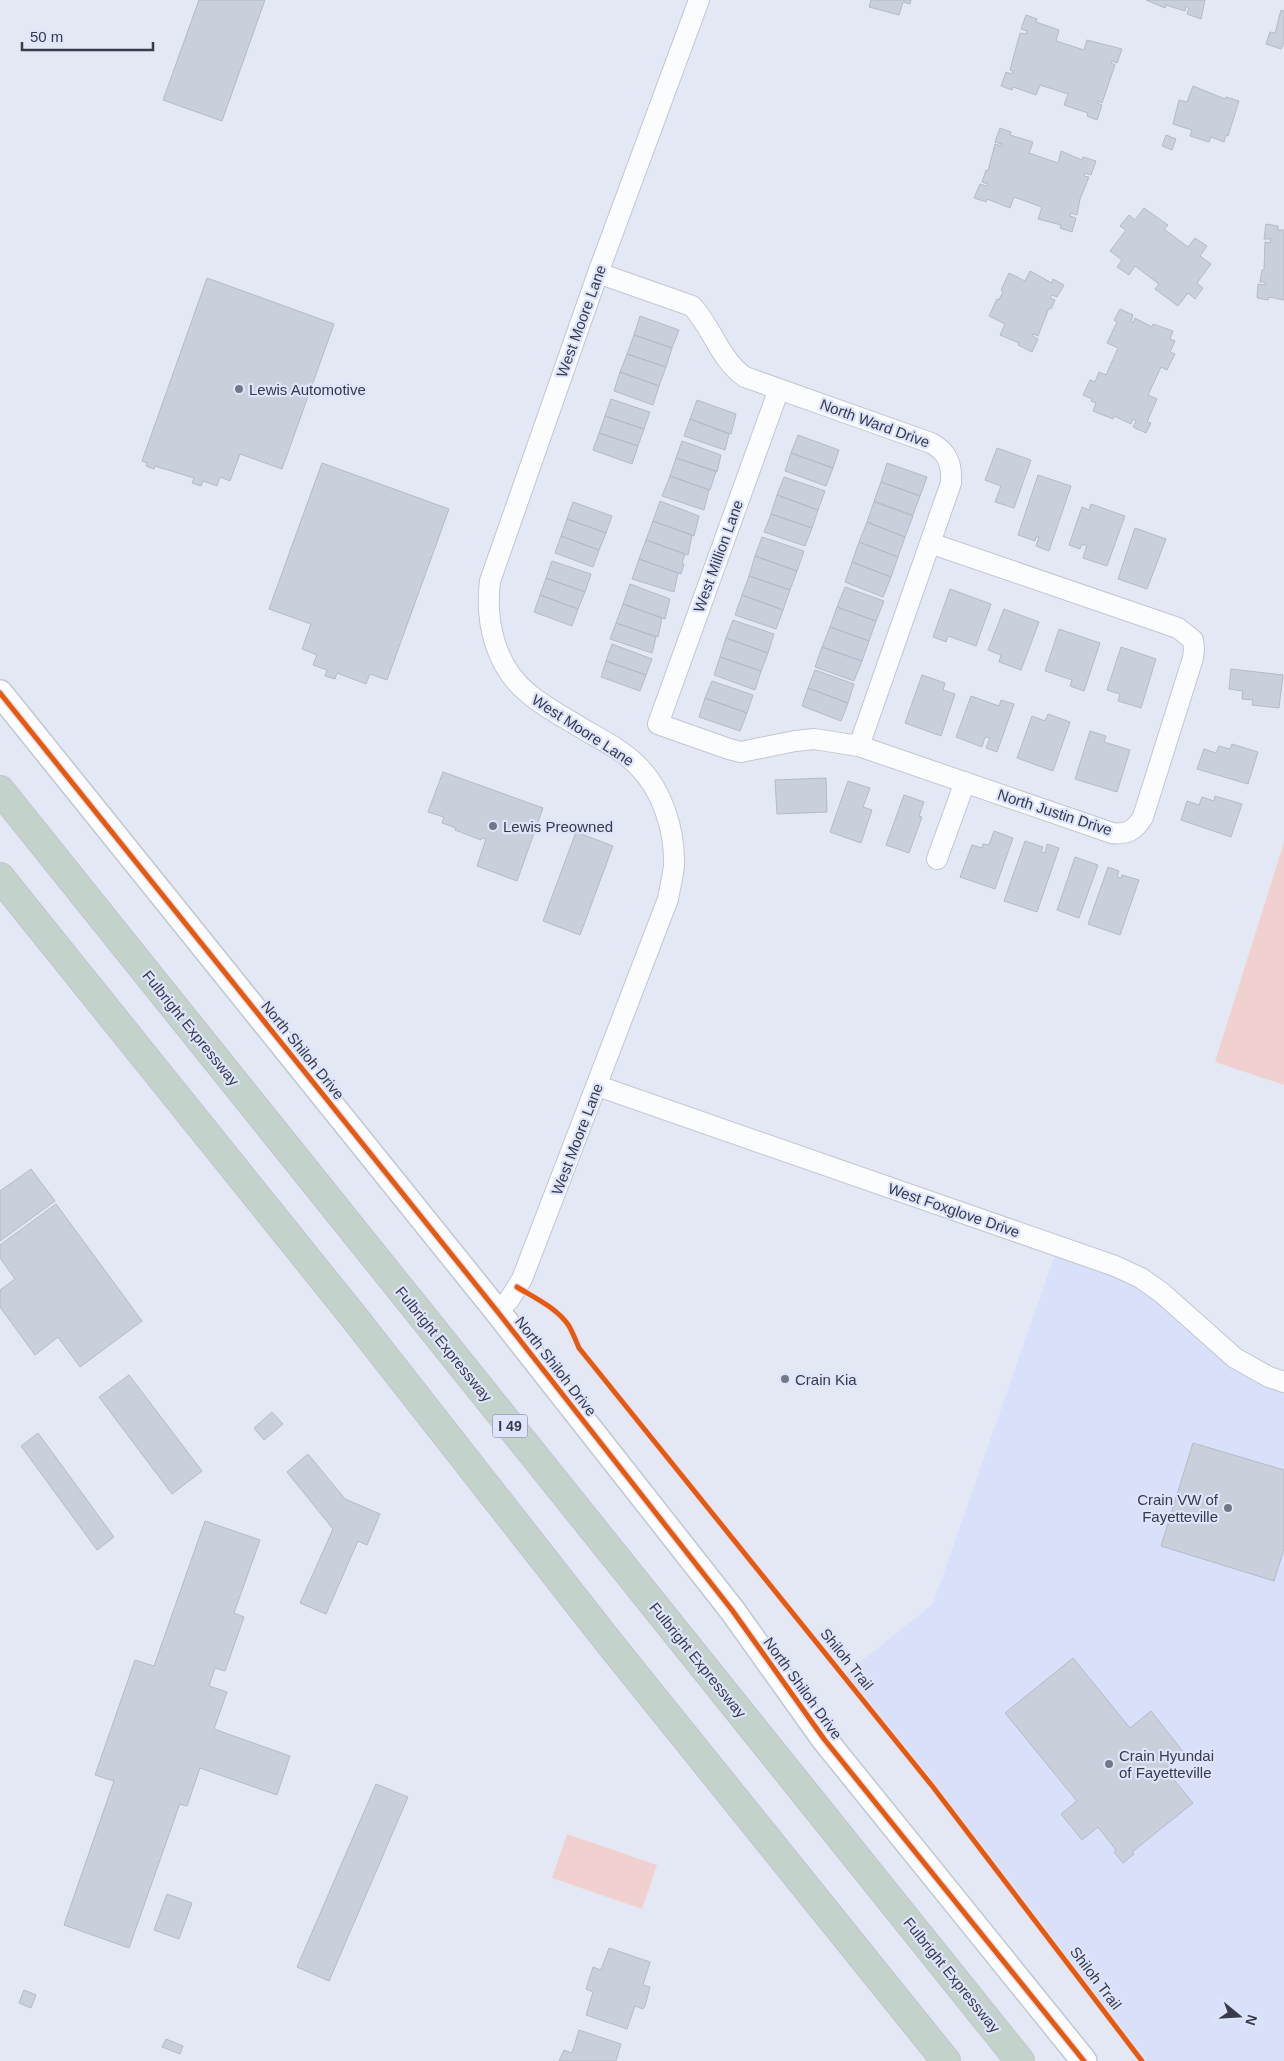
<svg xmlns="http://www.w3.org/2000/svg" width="1284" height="2061" viewBox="0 0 1284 2061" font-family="Arial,sans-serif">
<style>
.built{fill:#d8e0fa}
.green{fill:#f1d1cf}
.building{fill:#c9d0db;stroke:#b4bac6}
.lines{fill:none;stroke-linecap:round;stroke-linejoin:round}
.minor-casing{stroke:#c2c6d3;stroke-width:22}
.tertiary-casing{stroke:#c2c6d3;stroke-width:28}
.motorway-casing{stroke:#c2c5cc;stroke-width:30}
.minor{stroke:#fbfcfe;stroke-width:20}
.tertiary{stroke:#fbfcfe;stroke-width:25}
.motorway{stroke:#c3d2cb;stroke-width:28}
.cycleway-casing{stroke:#dde4fc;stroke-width:8}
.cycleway{stroke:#e8590c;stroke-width:5}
.poi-dot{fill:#747886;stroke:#dde4fc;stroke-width:2}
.labels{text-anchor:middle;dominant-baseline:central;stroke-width:4.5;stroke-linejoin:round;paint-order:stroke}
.shield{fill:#dde4fc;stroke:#696e80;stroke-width:1}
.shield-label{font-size:14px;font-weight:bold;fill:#373b4b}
.street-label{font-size:15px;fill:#373b4b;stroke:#dde4fc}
.poi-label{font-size:15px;fill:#373b4b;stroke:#dde4fc;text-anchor:start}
</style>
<rect width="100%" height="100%" fill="#e4e8f5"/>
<!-- built -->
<path class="built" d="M1058,1246L1115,1266L1284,1382V2061H1142L1041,1926L844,1675L933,1604Z"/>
<!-- green -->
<path class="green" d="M1284,842V1085L1215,1062Z
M567,1834L657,1865L642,1909L552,1878Z"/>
<!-- building -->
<path class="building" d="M199,0H265L222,121L163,100Z
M871,0H911L910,4L903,2L899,15L869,7Z
M1146,0H1205L1201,19L1187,14L1189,8L1186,6L1185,11L1166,5L1165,8Z
M1281,10L1284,11V42L1281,49L1266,44L1270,32L1275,33Z
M1026,15L1037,19L1036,22L1059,30L1056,41L1084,50L1087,40L1122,49L1117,63L1112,61L1111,63L1115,65L1102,103L1098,101L1097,103L1102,105L1097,120L1087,116L1088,113L1064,105L1068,94L1040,85L1036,95L1013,87L1012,90L1001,86L1006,72L1012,74L1013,71L1010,70L1020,33L1026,34L1027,31L1021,29Z
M1193,86L1225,99L1226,97L1239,101L1228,136L1226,135L1224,142L1211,137L1209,142L1190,136L1192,130L1173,124L1179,100L1187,102Z
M1000,128L1011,132L1010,135L1033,142L1029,153L1058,163L1061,151L1082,160L1083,157L1096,161L1091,175L1085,173L1084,176L1089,177L1080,199L1077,215L1071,213L1070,216L1076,218L1072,232L1060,228L1061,225L1038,219L1042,207L1014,197L1010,208L987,199L986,202L974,198L980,184L986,186L988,184L982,182L986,170L988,171L995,144L1001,146L1002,144L995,142Z
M1166,135L1176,139L1172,150L1162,146Z
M1144,208L1168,225L1164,229L1188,247L1195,238L1207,246L1200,256L1211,264L1197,283L1203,288L1195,299L1188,293L1178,306L1155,289L1159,284L1135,266L1129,275L1117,267L1122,260L1110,251L1126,230L1120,226L1129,215L1135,220Z
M1266,224L1278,226V230H1284V300L1269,297L1268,300L1257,298L1258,284L1265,285V282H1260L1262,270H1264L1265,242L1270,243L1271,239H1264Z
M1030,271L1052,283L1053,279L1064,285L1057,297L1052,295L1050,298L1055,300L1051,309L1049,308L1038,336L1033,334L1032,336L1038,339L1032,352L1018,345L1019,343L1000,335L1005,324L989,316L997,299L999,300L1003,292L1001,290L1009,273L1025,281Z
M207,278L334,324L282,469L240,454L230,481L220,477L217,486L203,481L201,486L192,483L194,478L155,466L154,469L146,466L147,463L142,461Z
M1120,309L1133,315L1131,321L1133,323L1135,318L1152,327L1153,324L1173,331L1170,339L1175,341L1170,352L1175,354L1167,370L1161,367L1148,395L1157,399L1147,422L1151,423L1146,433L1133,427L1136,421L1133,419L1131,424L1114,416L1113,419L1093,411L1096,403L1091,401L1092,399L1083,395L1090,380L1095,382L1099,372L1106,375L1118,348L1107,343L1117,322L1114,320Z
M640,316L679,330L672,348L634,335Z
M634,335L672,348L666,367L627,354Z
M627,354L666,367L659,386L620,372Z
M620,372L659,386L653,405L614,391Z
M611,399L650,412L644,429L605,416Z
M697,400L736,414L731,434L690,419Z
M605,416L644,429L638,446L599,433Z
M690,419L729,434L725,450L684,436Z
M599,433L638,446L632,464L593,450Z
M798,435L839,450L833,468L791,453Z
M682,441L721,455L717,472L676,458Z
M997,448L1031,460L1014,508L995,502L1001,486L985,480Z
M791,453L833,468L826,486L785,471Z
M676,458L716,471L710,490L670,476Z
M322,463L449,509L387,680L370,674L366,684L337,673L335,679L325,676L327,670L313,665L317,655L302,649L311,624L269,609Z
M887,463L927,477L920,496L881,482Z
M1038,475L1071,486L1049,551L1036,546L1039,537H1036L1035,541L1018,535Z
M670,476L709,490L704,510L662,496Z
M784,477L825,491L818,510L777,495Z
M881,482L920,496L913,515L874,501Z
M777,495L818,510L812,528L771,514Z
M660,501L699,516L694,536L653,521Z
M573,502L612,516L606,533L567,519Z
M874,502L913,516L905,537L867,522Z
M1091,504L1125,516L1107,566L1083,558L1087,545H1081L1080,549L1069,545L1082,507L1089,510Z
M771,514L812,528L805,546L764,532Z
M567,519L606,533L599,550L561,536Z
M653,521L692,535L688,555L646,540Z
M867,522L905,537L898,557L859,542Z
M1135,528L1166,539L1147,589L1118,579Z
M561,536L599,550L593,567L555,553Z
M762,537L804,551L797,571L755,556Z
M646,540L685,554L682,563L684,564L681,574L639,559Z
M859,542L898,557L891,577L852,562Z
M755,556L797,571L790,590L749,576Z
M639,559L678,573L674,592L632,579Z
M552,561L591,574L585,592L546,578Z
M852,562L891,577L883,597L845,582Z
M749,576L790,590L783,610L742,595Z
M546,578L585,592L578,609L540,595Z
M630,584L670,599L665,619L623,604Z
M845,587L884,601L876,621L837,607Z
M950,589L991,604L976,646L948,636L946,642L933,637Z
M540,595L578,609L572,626L534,612Z
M742,595L783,610L776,629L735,615Z
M623,604L662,618L658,637L616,623Z
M837,607L876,621L869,641L830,627Z
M1004,609L1039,622L1021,670L999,662L1001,655L988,650Z
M733,620L774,634L768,653L726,638Z
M616,623L656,637L652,653L610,639Z
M830,627L869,641L862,661L822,647Z
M1059,629L1100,643L1084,691L1070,686L1072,680L1045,671Z
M726,638L768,653L761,671L720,657Z
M612,644L652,659L646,675L606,661Z
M822,647L862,661L854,681L815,667Z
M1121,647L1156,659L1141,708L1118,701L1120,694L1107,690Z
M720,657L761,671L755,690L714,675Z
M606,661L646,675L640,691L601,677Z
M1231,669L1283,675L1279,708L1252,705L1253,700L1242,699L1243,691L1229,689Z
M815,670L854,684L848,703L808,688Z
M922,675L945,683L943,690L955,694L941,736L905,723Z
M712,681L753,695L747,713L705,698Z
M808,688L848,703L841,721L802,706Z
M971,696L999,706L1001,700L1014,704L997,752L986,748L990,738L985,737L982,747L956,737Z
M705,698L747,713L740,731L699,717Z
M1048,714L1070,722L1053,771L1017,758L1032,716L1045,721Z
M1090,731L1106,736L1104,742L1130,750L1117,792L1075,779Z
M1232,744L1258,752L1248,784L1197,769L1204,749L1216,753L1219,746L1230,749Z
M443,772L543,808L517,881L477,866L486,839L482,838L481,840L455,830L456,828L442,823L444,817L428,812Z
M826,778L827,812L777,814L775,780Z
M848,781L870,788L863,807L872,810L861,843L830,832Z
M904,795L924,802L919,816L922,817L909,853L886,845Z
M1215,796L1242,804L1231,837L1181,820L1187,801L1199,805L1202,797L1214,801Z
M994,831L1013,838L995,889L960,877L972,845L982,848L983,844L989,845Z
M576,832L613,846L580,935L543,921Z
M1025,841L1043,847L1041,852L1045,853L1047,844L1059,848L1037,912L1004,901Z
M1075,857L1098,865L1079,918L1057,910Z
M1108,867L1119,871L1117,877L1121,878L1122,875L1139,880L1120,935L1088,924Z
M31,1169L55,1201L0,1241V1191Z
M56,1204L142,1321L80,1367L58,1337L35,1355L0,1307V1290L15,1279L0,1258V1245Z
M129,1375L202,1471L172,1494L99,1397Z
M272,1412L283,1424L264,1440L254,1428Z
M38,1433L114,1537L97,1550L21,1446Z
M1193,1443L1284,1470V1549L1274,1581L1161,1546Z
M308,1454L345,1499L380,1514L367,1545L358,1541L326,1614L300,1603L333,1529L287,1472Z
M205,1521L260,1540L234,1613L244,1617L225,1671L215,1668L209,1686L227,1692L214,1729L290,1756L277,1795L200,1768L187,1806L180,1804L179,1806L129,1948L64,1925L114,1781L95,1775L135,1660L154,1666Z
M1073,1658L1130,1728L1151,1711L1184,1753L1165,1769L1193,1803L1132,1852L1134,1854L1123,1863L1114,1852L1116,1850L1098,1827L1082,1840L1061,1814L1077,1801L1005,1713Z
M376,1784L408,1797L329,1981L297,1967Z
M167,1894L192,1903L179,1939L154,1930Z
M609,1948L650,1962L643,1985L650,1987L645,2006L643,2009L635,2006L627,2029L586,2015L593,1992L586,1989L593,1967L601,1970Z
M24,1990L36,1995L31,2008L19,2003Z
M579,2030L621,2044L616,2061H559L564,2050L572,2053Z
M166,2039L183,2046L180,2054L162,2047Z"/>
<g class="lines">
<defs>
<path id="minor" d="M598,273L692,306C712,327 720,360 745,377L931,443C948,452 952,464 951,483L859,746
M779,389L658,724L729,749L741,752L795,741L814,739L859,746L1112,833C1127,835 1135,830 1143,817L1193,658L1194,649L1193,640L1178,628L930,543
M937,859L965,782
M598,1086L1115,1266L1141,1278L1162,1293L1235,1358L1269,1377L1284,1382
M497,1311L509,1300L522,1279L668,899C670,888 673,876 674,865C675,830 662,789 637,765C623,751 606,742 590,733C569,720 547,709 529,694C495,667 485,621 490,581L598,273L699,0"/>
<path id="tertiary" d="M0,693L497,1311L732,1610L824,1739L1084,2061"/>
<path id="motorway" d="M0,790L1020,2061
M0,877L353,1316L611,1645L946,2061"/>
</defs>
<!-- minor casing -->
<use href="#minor" class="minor-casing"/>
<!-- tertiary casing -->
<use href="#tertiary" class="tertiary-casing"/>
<!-- motorway casing -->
<use href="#motorway" class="motorway-casing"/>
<!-- minor -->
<use href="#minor" class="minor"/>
<!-- tertiary -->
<use href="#tertiary" class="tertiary"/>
<!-- motorway -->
<use href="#motorway" class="motorway"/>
<defs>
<path id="cycleway" d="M0,693L497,1311L732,1610L824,1739L1084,2061
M517,1287C535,1298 557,1308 569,1326C573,1333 576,1341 579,1348L933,1787L1142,2061"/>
</defs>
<!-- cycleway casing -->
<use href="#cycleway" class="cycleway-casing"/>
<!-- cycleway -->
<use href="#cycleway" class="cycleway"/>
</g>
<!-- markers -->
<g class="poi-dot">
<circle cx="239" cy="389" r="5"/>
<circle cx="493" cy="826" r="5"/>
<circle cx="785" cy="1379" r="5"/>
<circle cx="1228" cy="1508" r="5"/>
<circle cx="1109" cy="1764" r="5"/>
</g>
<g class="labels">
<!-- shield labels -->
<rect class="shield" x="492.5" y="1414.5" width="35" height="23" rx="4"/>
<g class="shield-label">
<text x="510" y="1426">I 49</text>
</g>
<!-- street labels -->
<g class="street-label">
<text transform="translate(581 321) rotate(-70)">West Moore Lane</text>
<text transform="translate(875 423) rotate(20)">North Ward Drive</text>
<text transform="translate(718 556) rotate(-70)">West Million Lane</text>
<text transform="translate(583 730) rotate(33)">West Moore Lane</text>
<text transform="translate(1055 812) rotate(18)">North Justin Drive</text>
<text transform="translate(191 1028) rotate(51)">Fulbright Expressway</text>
<text transform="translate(303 1050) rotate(51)">North Shiloh Drive</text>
<text transform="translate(577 1139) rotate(-69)">West Moore Lane</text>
<text transform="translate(954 1210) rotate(19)">West Foxglove Drive</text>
<text transform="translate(444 1344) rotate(51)">Fulbright Expressway</text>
<text transform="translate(556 1366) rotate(52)">North Shiloh Drive</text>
<text transform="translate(847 1659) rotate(51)">Shiloh Trail</text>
<text transform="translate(698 1660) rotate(51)">Fulbright Expressway</text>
<text transform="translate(803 1688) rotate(54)">North Shiloh Drive</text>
<text transform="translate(952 1975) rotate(51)">Fulbright Expressway</text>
<text transform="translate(1096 1978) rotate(53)">Shiloh Trail</text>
</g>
<!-- poi labels -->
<g class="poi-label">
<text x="249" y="389">Lewis Automotive</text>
<text x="503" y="826">Lewis Preowned</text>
<text x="795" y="1379">Crain Kia</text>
<text x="1218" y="1499" text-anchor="end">Crain VW of<tspan x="1218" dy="17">Fayetteville</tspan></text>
<text x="1119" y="1755">Crain Hyundai<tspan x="1119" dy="17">of Fayetteville</tspan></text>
</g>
</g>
<!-- north arrow -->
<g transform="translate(1239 2016) rotate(108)" stroke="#dde4fc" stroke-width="4" paint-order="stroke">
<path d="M0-4L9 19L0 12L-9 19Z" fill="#373b4b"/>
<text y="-8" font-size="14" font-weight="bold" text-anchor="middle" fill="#373b4b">N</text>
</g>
<!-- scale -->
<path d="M22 42v8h131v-8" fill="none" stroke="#373b4b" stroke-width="2.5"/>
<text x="30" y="42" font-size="15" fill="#373b4b" stroke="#dde4fc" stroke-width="4" paint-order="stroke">50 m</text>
</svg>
